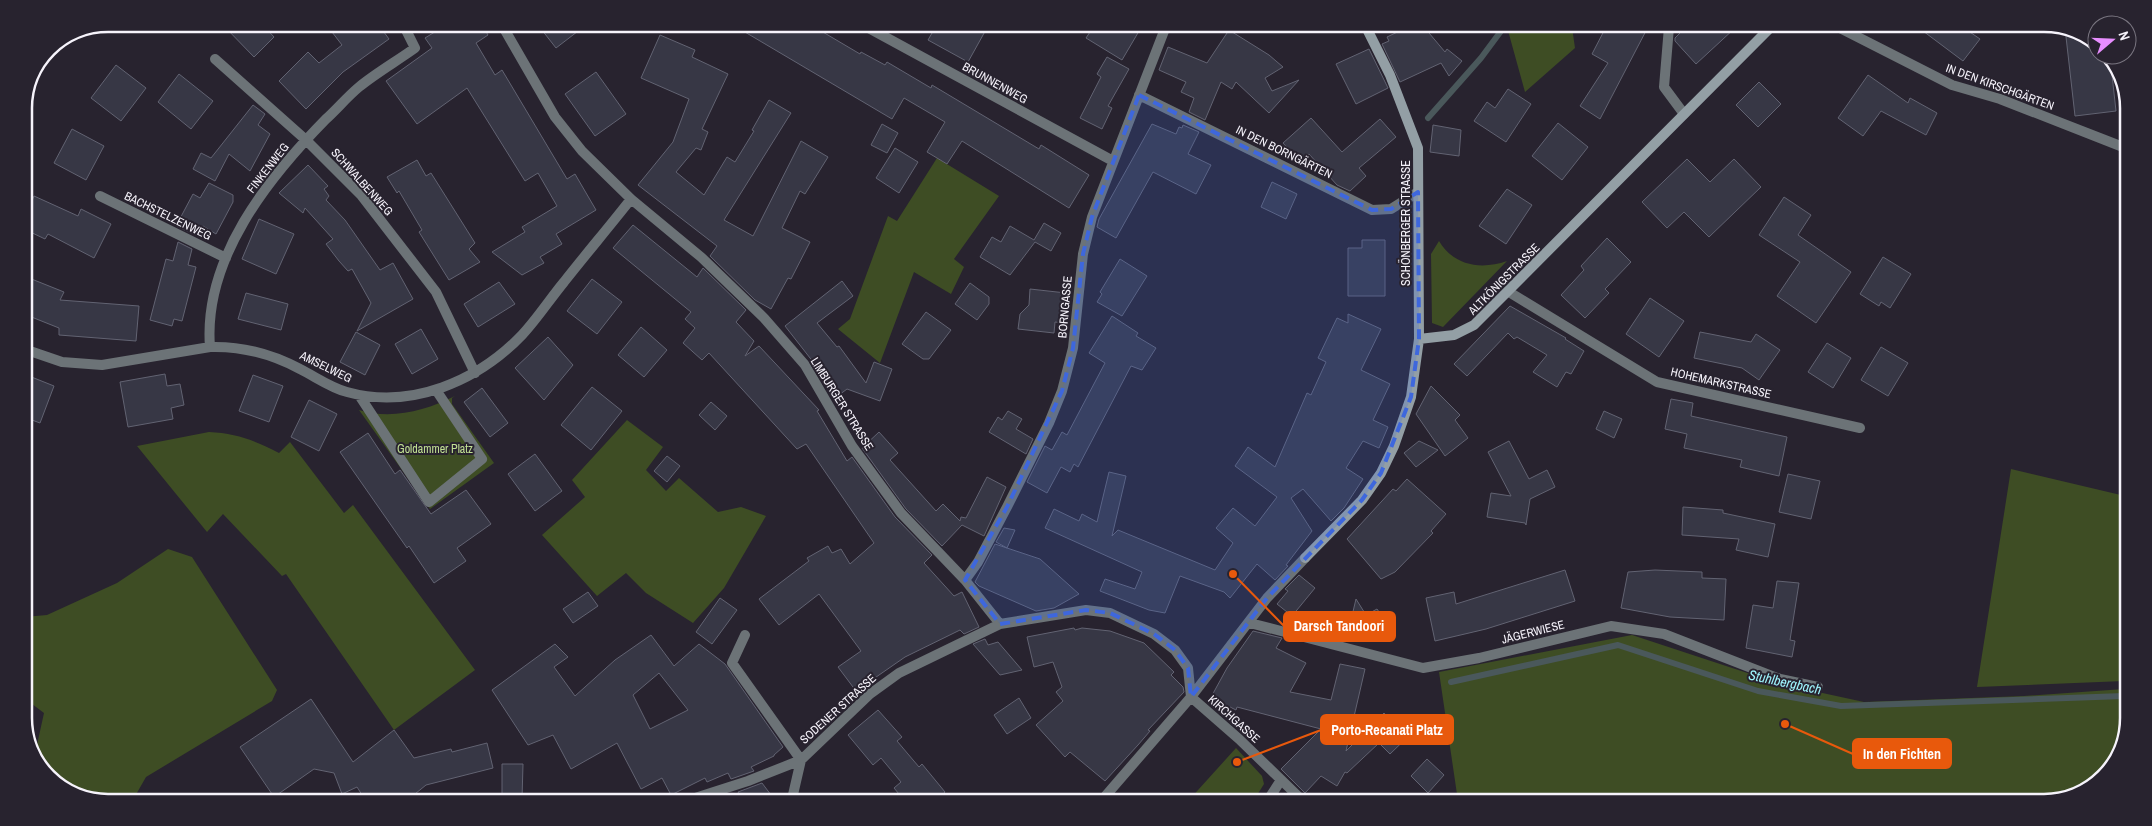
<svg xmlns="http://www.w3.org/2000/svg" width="2152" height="826" viewBox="0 0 2152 826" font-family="'Archivo Narrow',sans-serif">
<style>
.green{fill:#3e4d24}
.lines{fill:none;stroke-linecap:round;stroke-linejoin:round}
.stream{stroke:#4a585b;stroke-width:6}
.building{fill:#373745;stroke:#626372;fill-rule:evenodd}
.street{stroke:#6c7377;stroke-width:10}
.secondary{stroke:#939fa5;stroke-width:10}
.marked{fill:#3e67dd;fill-opacity:0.2;stroke:#3e67dd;stroke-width:4;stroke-dasharray:10 6;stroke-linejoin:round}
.labels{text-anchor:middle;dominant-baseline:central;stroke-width:4;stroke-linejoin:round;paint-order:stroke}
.street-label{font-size:12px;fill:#f6f3fb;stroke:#28232f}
.park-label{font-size:12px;fill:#c1e093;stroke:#28232f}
.water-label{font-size:14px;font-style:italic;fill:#9ef5fd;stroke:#28232f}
.rim{fill:none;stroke:#f6f3fb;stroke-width:2.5}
.leader{fill:none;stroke:#e8590c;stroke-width:2}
.callout-dot{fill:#e8590c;stroke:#28232f;stroke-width:2}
.callout{fill:#e8590c;stroke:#e8590c;stroke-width:2}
.callout-label{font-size:14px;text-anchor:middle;font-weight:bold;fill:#fff}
</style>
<rect width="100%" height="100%" fill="#28232f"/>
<!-- green -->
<path class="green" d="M1507,27H1572L1575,48L1525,92Z
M937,158L999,196L954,259L964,267L951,294L914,272L880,363L838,329L850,319L888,216L897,221Z
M1439,241C1454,266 1481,270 1507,261L1443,327L1432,323L1431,254Z
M455,396L452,398V404L494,463L430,509L359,410C391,420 425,411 455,396Z
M627,420L663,447L646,470L666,491L679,478L718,512L741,507L766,516L724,588L693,623L646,593L626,573L597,596L542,535L585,497L572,480Z
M209,432C236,433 256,441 279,453L290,442L344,513L353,505L475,670L394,730L286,574L282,576L223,514L207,532L137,446Z
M2011,469L2125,496L2124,681L1977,687Z
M168,549L192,557L277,690L272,701L146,777L134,798H81L41,769L35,754L44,713L24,698V617L47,615L117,583Z
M1632,635L1781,684L1864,702L2024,696L2124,689V745L2091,788L2044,802L1458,801L1439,672Z
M1236,748L1262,776L1264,784L1254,800H1189Z"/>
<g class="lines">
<!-- stream -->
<path class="stream" d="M1428,118L1481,58L1504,27
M1451,682L1618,645L1758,691L1841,706L2124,696"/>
</g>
<!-- building -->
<path class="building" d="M222,24H262L274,37L254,57Z
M342,24H378L389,39L343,72L306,109L279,81L308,52L319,63L342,45L332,32Z
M446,25H482L488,35L476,43L495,75L502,70L567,179L575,174L596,210L556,234L562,244L540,257L544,263L522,275L492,252L525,232L522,227L557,206L538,173L525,181L467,88L417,124L386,81L432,48L425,38Z
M538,25H586L556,48Z
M733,25H811L860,54L861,52L885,65L887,62L931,88L932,85L1039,149L1041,145L1089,175L1069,208L962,141L947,164L927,152L945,122L904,98L892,119Z
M936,26H988L968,62L928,40Z
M1094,26H1142L1122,60L1086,38Z
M1408,27H1424L1445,52L1447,49L1462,61L1449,76L1441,63L1400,82L1382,44L1389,41L1387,37Z
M1606,27H1648L1600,119L1580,106L1608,63L1592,54Z
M1686,27H1706L1735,28L1696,64L1675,41V38Z
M1919,28H1964L1980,39L1963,61Z
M2065,28H2071L2097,47V55L2110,57L2116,111L2075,116Z
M1229,30L1269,55L1283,67L1265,78L1272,91L1299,80L1269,113L1236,82L1232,89L1221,82L1205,120L1189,112L1194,98L1181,92L1186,82L1159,70L1168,47L1207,63Z
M660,35L695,50L692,57L728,74L702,129L708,132L701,150L696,148L676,172L704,195L727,157L735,162L754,131L752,130L769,100L791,113L724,220L753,236L801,141L828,157L805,194L800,191L782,228L810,242L791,279L788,278L771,309L755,300L710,256L717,246L638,185L673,142L689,99L641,78Z
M1369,49L1388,88L1356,104L1336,64Z
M1107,57L1129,69L1108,106L1112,108L1102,129L1080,118L1101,77L1097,74Z
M116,65L146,88L121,121L91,98Z
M596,72L626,114L595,136L565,94Z
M179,74L213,101L191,129L158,102Z
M1868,75L1908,103L1910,98L1937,113L1926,135L1881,111L1863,136L1838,118Z
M1759,82L1781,104L1758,127L1736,105Z
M1508,89L1531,104L1506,142L1474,121L1487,102L1495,108Z
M253,105L265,114L258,125L270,134L250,171L229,154L215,181L193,169L201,153L211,158Z
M1311,118L1342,152L1380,119L1396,137L1359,168L1366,176L1350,191L1337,185L1309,154L1300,162L1283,143Z
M1558,123L1588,147L1562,180L1532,156Z
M882,124L898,133L887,153L871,145Z
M1152,124L1176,134L1179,127L1182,128L1183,125L1199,132L1188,154L1211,165L1196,194L1153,172L1116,238L1097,227L1099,219Z
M1433,125L1461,130L1459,156L1430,152Z
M72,129L104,146L86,180L54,163Z
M895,148L918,162L899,193L876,178Z
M1687,159L1710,182L1734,159L1761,187L1709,237L1684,212L1667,228L1642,202Z
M417,160L426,176L431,173L475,243L469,249L480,262L449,280L419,232L422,230L399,191L397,193L387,177Z
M308,165L328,186L324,189L329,196L326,200L345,220L380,270L393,263L413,299L357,331L371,303L352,269L348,271L339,261L326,244L333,239L305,208L303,213L279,193Z
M1272,182L1297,194L1286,219L1261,207Z
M209,183L233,195V202L216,234L203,226L198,236L176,226L193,194L200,198Z
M1507,189L1532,205L1506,244L1479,226Z
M34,196L78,216L81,209L111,224L94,258L48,234L45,239L24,229V218Z
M1784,197L1811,215L1798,235L1851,272L1816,323L1777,296L1800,262L1759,235Z
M259,219L294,234L276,274L242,259Z
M1044,223L1061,233L1051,251L1035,242L1010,275L980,257L992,237L1001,242L1010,226L1034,240Z
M633,225L697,277L703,268L746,310L736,322L754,341L745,356L759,346L819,410L817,411L847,461L852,457L895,517L932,555L924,563L954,596L962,592L979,627L964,634L960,630L905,657L856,691L838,667L861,651L819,594L779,625L759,599L809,561L807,558L828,546L832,553L841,549L850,564L874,543L806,444L797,449L709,353L702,360L683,343L695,328L685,319L691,312L613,248Z
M1607,238L1631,262L1605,289L1609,293L1585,318L1561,295L1584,270L1581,266Z
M1362,240H1385V296H1348V248H1362Z
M178,242L192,249L188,265L196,267L182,321L174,319L172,326L150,320L166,259L173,261Z
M1883,257L1911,274L1890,308L1881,302L1879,306L1860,294Z
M1120,259L1147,276L1122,316L1097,302L1102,294L1100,292Z
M24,276L64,292L60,300L139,306L136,341L59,335V328L24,314Z
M592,279L622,302L597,334L567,311Z
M842,281L853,296L817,323L837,347L839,346L866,383L874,362L892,369L880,401L847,389L839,395L785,326Z
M499,282L515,304L478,327L464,304Z
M970,283L989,297V304L977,320L955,304Z
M1030,289L1066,293L1063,323L1055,322L1054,333L1018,329L1020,314L1029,305Z
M246,293L288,304L281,330L238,319Z
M1650,298L1684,321L1659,357L1626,334Z
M1510,306L1566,338L1565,339L1584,351L1571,374L1566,372L1557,387L1533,372L1547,355L1517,337L1514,339L1508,333L1467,376L1454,364Z
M926,312L951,330L929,359H923L902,344Z
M1348,314L1381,329L1361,370L1390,384L1373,420L1388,427L1379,448L1363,441L1346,468L1363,479L1344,508L1331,521L1303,489L1291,498L1312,531L1286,565L1288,566L1275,580L1257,564L1230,598L1224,592L1180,576L1165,613L1149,610L1100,591L1105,579L1135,589L1142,572L1045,528L1054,509L1079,521L1082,514L1097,522L1109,472L1126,476L1112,536L1118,530L1215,570L1233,543L1216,528L1233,508L1255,526L1277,497L1235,466L1248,447L1275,467L1307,393L1311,395L1326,362L1318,358L1337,318L1348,323Z
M1112,316L1138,333L1136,336L1156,348L1142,370L1131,366L1078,467L1074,464L1070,472L1061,467L1047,493L1027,482L1045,446L1052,450L1062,432L1067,435L1105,363L1089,353Z
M641,327L667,350L644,377L618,355Z
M421,329L438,359L412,374L395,344Z
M356,332L380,345L365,375L340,362Z
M1700,332L1751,342L1756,334L1780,350L1759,380L1742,368L1694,358Z
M548,337L573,365L544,400L515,368Z
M1827,343L1851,358L1833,388L1808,372Z
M1881,347L1908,363L1888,396L1861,380Z
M24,374L54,386L40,423L24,417Z
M165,374L167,386L180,384L184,405L171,408L173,419L128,427L120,382Z
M253,375L283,386L269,422L239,411Z
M1431,386L1460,415L1455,420L1468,438L1445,456L1416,414Z
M592,387L622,411L591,450L561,425Z
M482,388L508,423L490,437L464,402Z
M1671,399L1693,403L1691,416L1787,437L1779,476L1740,467L1742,460L1684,448L1687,434L1665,429Z
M309,400L337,414L319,451L291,437Z
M711,402L727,416L715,430L699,415Z
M1008,411L1022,419L1016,429L1033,439L1026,454L989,432L998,417L1002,420Z
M1604,411L1622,419L1614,438L1596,429Z
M879,432L898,453L890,460L936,511L943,504L960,521L961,517L966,518L987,477L1006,487L984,536L962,525L942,546L906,509L862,448Z
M368,433L395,474L400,470L431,514L466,490L491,524L457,548L466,561L434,583L409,546L407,548L340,452Z
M1419,441L1438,450L1416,467L1404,453Z
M1509,441L1529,479L1547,470L1555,487L1530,499L1526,525L1525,523L1487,517L1491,493L1511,496L1488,452Z
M535,454L562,491L535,511L508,474Z
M667,456L680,466L667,482L654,471Z
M1788,474L1820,481L1811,519L1779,512Z
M1407,479L1446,514L1431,531L1433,533L1395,572L1381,579L1347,539L1393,489L1396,491Z
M1683,507L1723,510V513L1775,524L1768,557L1736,550L1739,539L1682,535Z
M1004,528L1015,530L1007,548L996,542Z
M995,544L1040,559L1079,594L1054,608L1036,611L979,586L975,582Z
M1565,570L1575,601L1486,629L1435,641L1426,598L1454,592L1456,604Z
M1655,570L1702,572V578L1726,579L1724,620L1670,617L1621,608L1628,572Z
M1299,575L1315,588L1292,616L1277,604L1288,591L1285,589Z
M1777,581L1799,583L1790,640L1795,641L1792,657L1746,648L1753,605L1773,608Z
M588,592L598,606L573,623L563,609Z
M720,598L737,610L712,644L696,632Z
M1356,599L1366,615L1377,609L1388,625L1373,634L1368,626L1346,641Z
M1074,628L1075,630L1082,628L1110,631L1144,643L1174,672L1171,675L1183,687L1184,692L1148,730L1150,731L1138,745L1105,781L1070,752L1065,757L1036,725L1063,701L1056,692L1062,687L1053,662L1034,667L1027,637Z
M1253,631L1282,638L1276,648L1306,663L1290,692L1331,700L1340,664L1365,669L1346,751L1384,713L1396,726L1407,715L1418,727L1390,754L1379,743L1347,773L1345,772L1337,786L1321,776L1305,793L1281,769L1321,729L1237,707L1236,710L1230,707L1227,714L1210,699L1227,668Z
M651,635L674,666L699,644L725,664L783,747L774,755V756L751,767L754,771L731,779L728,773L707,782L705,778L671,795L662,778L641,789L617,743L571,769L553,735L528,745L492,690L555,644L568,657L554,667L575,696L615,660ZM659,673L688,710L650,729L633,695Z
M985,639L988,645L998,642L1022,670L1000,675L973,644Z
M1019,698L1031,718L1007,734L994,715Z
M311,699L353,762L394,730L414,758L451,749L452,752L487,743L493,768L426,785L410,798H364L357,787L342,794L334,773L314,769L274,797L240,747Z
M878,710L902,737L897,741L919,767L922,764L945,792L936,800H904L894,788L901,782L881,758L873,765L848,735Z
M1427,759L1444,775L1428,793L1411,776Z
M502,764H523L522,799H502Z
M762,783L774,799H742L738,792Z"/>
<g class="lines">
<!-- street -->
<path class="street" d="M502,25L555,117L582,151L631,199L701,257L764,318L805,365L852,446L901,513L965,580L1000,624
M865,26L1113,161
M1669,27L1664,87L1684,114
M1840,28L1952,85L2000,99L2128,149
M215,59L306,140L361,195L436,292L475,373
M1139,95L1372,210L1391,209L1418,192
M100,196L226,258
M1509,292L1657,382L1860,428
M210,347C203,259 268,178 326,119C337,109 347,97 359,87C376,73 397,61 415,48L403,24
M24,349L62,362L102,365L210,347C242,346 272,354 300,369C316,377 331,388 347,392C411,410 478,381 522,335C537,319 550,299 564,282C586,254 609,227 631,199
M359,395L429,502L482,459L436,390
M965,580L978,562L1007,507L1049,423L1062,391L1073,348L1083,254L1092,217L1166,26
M1250,623L1423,668L1479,658L1611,626L1664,634L1780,679L1818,687
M745,635L732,663L801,760L792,799
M1191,697L1239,739L1303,801
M692,799L748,781L801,760L870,694L899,673L1000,624L1086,610L1110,613L1154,634L1175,650L1188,668L1191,697
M1102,800L1191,697L1267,598L1305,558
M1268,800L1281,780"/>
<!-- secondary -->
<path class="secondary" d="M1419,339L1454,335L1474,325L1770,28
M1305,558L1362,500L1381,473L1394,446L1411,397L1419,339L1418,148L1390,75L1366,27"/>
</g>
<!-- marked area -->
<path class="marked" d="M1139,95L1372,210L1391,209L1418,192L1419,339L1411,397L1381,473L1362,500L1267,598L1191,697L1188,668L1175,650L1154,634L1110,613L1086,610L1000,624L965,580L1007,507L1062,391L1073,348L1083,254L1092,217Z"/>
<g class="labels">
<!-- street labels -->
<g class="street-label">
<text transform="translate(995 83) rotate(29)">BRUNNENWEG</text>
<text transform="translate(2000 87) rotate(20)">IN DEN KIRSCHGÄRTEN</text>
<text transform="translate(1284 152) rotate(26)">IN DEN BORNGÄRTEN</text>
<text transform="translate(268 168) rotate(-52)">FINKENWEG</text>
<text transform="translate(362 182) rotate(48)">SCHWALBENWEG</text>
<text transform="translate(168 216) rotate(26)">BACHSTELZENWEG</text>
<text transform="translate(1406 223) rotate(-90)">SCHÖNBERGER STRASSE</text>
<text transform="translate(1504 279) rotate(-45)">ALTKÖNIGSTRASSE</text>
<text transform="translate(1065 307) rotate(-85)">BORNGASSE</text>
<text transform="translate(326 367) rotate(26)">AMSELWEG</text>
<text transform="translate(1721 383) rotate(13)">HOHEMARKSTRASSE</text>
<text transform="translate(842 404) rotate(58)">LIMBURGER STRASSE</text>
<text transform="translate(1533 632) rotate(-14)">JÄGERWIESE</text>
<text transform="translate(838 709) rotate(-42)">SODENER STRASSE</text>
<text transform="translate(1234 719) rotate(42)">KIRCHGASSE</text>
</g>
<!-- park labels -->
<g class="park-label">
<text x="435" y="449">Goldammer Platz</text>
</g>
<!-- water labels -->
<g class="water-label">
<text transform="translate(1785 682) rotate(12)">Stuhlbergbach</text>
</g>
</g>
<!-- crop -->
<path d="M0 0H2152V826H0ZM108 32H2044A76 76 0 0 1 2120 108V718A76 76 0 0 1 2044 794H108A76 76 0 0 1 32 718V108A76 76 0 0 1 108 32Z" fill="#28232f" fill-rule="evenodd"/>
<path class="rim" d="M108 32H2044A76 76 0 0 1 2120 108V718A76 76 0 0 1 2044 794H108A76 76 0 0 1 32 718V108A76 76 0 0 1 108 32Z"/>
<!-- callouts -->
<path class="leader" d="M1233 574L1284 626M1237 762L1321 730M1785 724L1853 754"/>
<g class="callout-dot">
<circle cx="1233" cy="574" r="5"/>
<circle cx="1237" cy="762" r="5"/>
<circle cx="1785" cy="724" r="5"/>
</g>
<g class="callout">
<rect x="1284" y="612" width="111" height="29" rx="5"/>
<rect x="1321" y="715" width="132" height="29" rx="5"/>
<rect x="1853" y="739" width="98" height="29" rx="5"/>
</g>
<g class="callout-label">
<text x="1339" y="631">Darsch Tandoori</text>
<text x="1387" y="735">Porto-Recanati Platz</text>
<text x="1902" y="759">In den Fichten</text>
</g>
<!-- north arrow -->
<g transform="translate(2112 40) rotate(71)"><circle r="24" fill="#28232f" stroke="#7a7681"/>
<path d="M0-4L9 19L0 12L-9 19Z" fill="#e88eff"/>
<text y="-8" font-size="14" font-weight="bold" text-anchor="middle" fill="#f6f3fb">N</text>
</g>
</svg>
